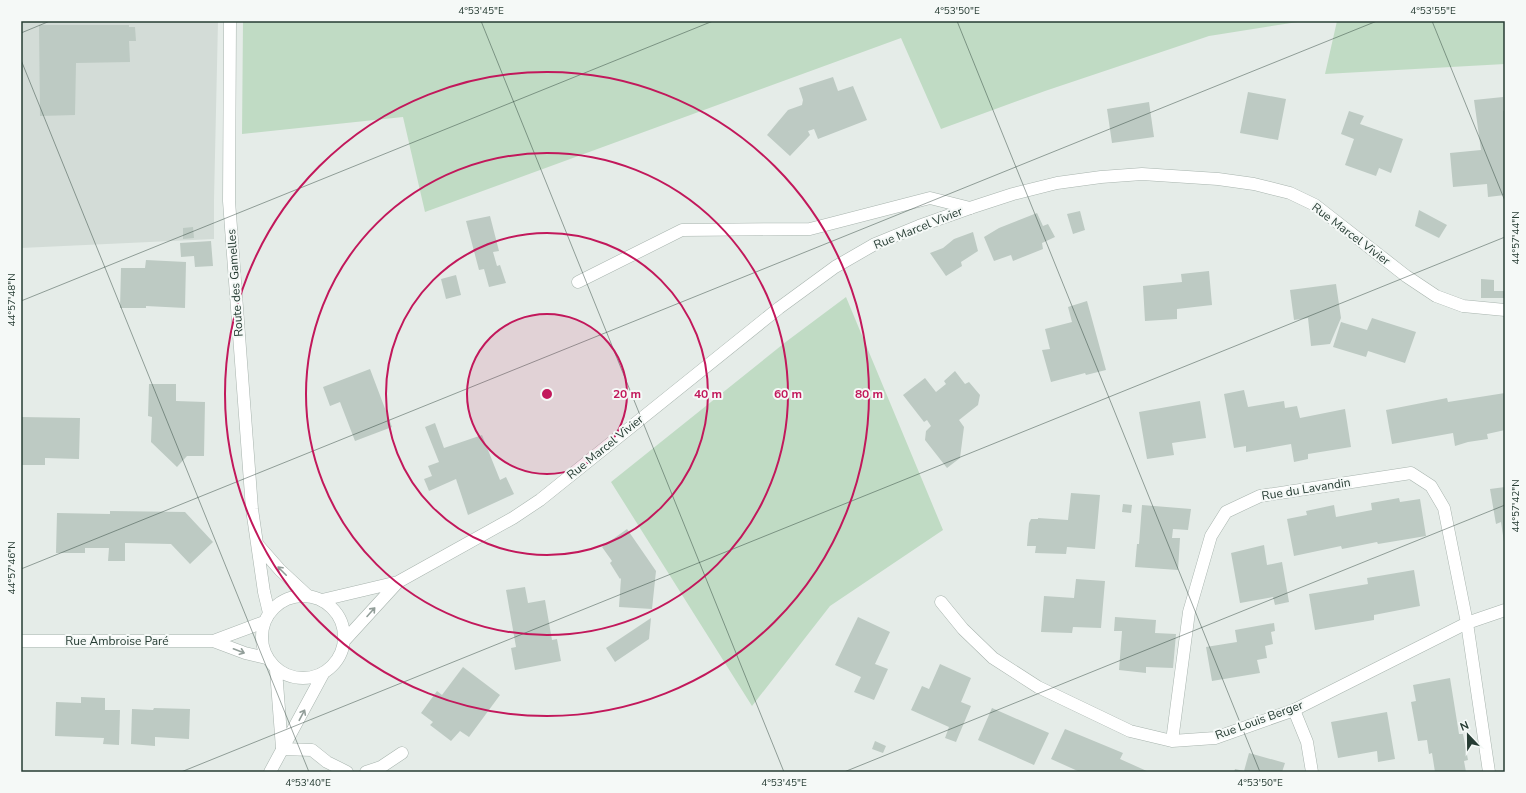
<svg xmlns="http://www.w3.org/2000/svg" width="1526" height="793" viewBox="0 0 1526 793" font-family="'Nunito Sans',sans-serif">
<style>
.built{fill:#d3dcd7}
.green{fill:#c0dbc4}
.building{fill:#bdcac3}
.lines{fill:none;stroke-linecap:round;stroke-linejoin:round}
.service-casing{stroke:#a8b4ae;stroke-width:13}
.minor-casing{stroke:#a8b4ae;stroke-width:13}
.tertiary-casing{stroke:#a8b4ae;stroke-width:13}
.service{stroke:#fff;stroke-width:12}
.minor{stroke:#fff;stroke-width:12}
.tertiary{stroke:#fff;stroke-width:12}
.oneway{stroke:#929e99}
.ticks{fill:none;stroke:#263c33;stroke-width:1;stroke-opacity:0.45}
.ring{fill:none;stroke:#c2185b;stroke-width:2}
.labels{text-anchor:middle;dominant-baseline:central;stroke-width:4;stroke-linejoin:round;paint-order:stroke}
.street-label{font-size:12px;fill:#263c33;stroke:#f5f9f7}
.centre{fill:#c2185b;stroke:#f5f9f7;stroke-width:2}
.ring-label{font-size:12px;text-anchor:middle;font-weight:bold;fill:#c2185b;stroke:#f5f9f7;stroke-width:4;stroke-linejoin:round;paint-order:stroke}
.neatline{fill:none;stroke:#263c33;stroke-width:1.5}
.ticks-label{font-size:10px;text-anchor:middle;fill:#263c33}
</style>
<rect width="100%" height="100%" fill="#e5ece8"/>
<!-- built -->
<path class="built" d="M21,21H218L214,200V239L21,248Z"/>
<!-- green -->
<path class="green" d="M243,21H1304L1209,36L1045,91L941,129L901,38L425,212L403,117L242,134Z
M1337,21H1505V64L1325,74Z
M846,297L943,530L830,606L752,706L611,482L787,341Z"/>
<!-- building -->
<path class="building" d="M39,25H129V27H135L136,41H129L130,62L76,63L75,115L40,116Z
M833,77L838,91L853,86L867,120L818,139L814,129L808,131L810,135L790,156L767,135L788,110L802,105L803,100L799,88Z
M1248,92L1286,99L1278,140L1240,133Z
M1503,97V111L1505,110V195L1488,197L1487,184L1453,187L1450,153L1481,150L1474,100Z
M1149,102L1154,137L1112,143L1107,109Z
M1349,111L1364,116L1360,124L1403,139L1391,173L1379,168L1376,176L1345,165L1354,139L1341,134Z
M1419,210L1447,225L1439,238L1415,226Z
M1080,211L1085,230L1073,234L1067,214Z
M1037,213L1043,226L1048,224L1055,237L1042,243L1043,249L1013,261L1011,255L994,261L984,237L999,228Z
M490,216L499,251L493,252L497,266L500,265L506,283L489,287L484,269L479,270L466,221Z
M193,227L194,238L183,239V228Z
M973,232L978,251L961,262L962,266L946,276L930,253L943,248L954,239Z
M211,241L213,266L195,267L194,256L181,257L180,243Z
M146,260L186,262L185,308L146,306V308H120L121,268H145Z
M1209,271L1212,305L1177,309V319L1145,321L1143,286L1182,282L1181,274Z
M456,275L461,295L446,299L441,279Z
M1481,279L1494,280V291H1505V298H1481Z
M1336,284L1341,318L1330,344L1311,346L1308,318L1294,320L1290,290Z
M1087,301L1106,370L1086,375L1085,373L1051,382L1042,350L1050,349L1045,329L1072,322L1068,307Z
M1372,318L1416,332L1405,363L1368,351L1366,357L1333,347L1341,322L1367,330Z
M370,369L392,427L355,441L340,402L330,406L323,387Z
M955,371L965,384L969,382L980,395L978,405L959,420L964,427L960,458L947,468L925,440L926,431L931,426L927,420L924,422L903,395L925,378L936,392L946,384L944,381Z
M149,384H176V401L205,402L204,456H187L177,467L151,442L152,417L148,416Z
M1244,390L1248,407L1284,401L1285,408L1297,406L1300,418L1345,409L1351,447L1308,454V459L1294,462L1291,444L1246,452V446L1234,448L1224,394Z
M1505,393V430L1487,434L1488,439L1468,442L1455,446L1453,433L1392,444L1386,410L1447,398L1448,402Z
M1200,401L1206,438L1172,443L1174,455L1147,459L1139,412Z
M21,417L80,418L79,459L45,458V465H21Z
M435,423L444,448L482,435L500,480L506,477L514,494L468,515L456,479L429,491L424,479L432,476L428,466L439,462L425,427Z
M1505,487V542H1504L1501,522L1496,524L1490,489Z
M1071,493L1100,495L1095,549L1067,547L1066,554L1035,553L1036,546H1027L1029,523L1031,519H1038V518L1068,520Z
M1399,498L1400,502L1420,499L1426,536L1378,544L1377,542L1342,549L1341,546L1294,556L1287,519L1307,515L1306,511L1334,505L1336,517L1372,510L1371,503Z
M1123,504L1132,505L1131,513L1122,512Z
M1142,505L1191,509L1188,530L1173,529L1172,538H1180L1178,570L1135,567L1137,544H1139Z
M110,511L185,512L213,542L190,564L171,544L125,543V561H108L109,548H85V553H56L57,513L110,514Z
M627,529L656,571L652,609L619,607L621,578L620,579L610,563L612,561L602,547Z
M1264,545L1267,565L1282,562L1289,602L1275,605L1273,597L1240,603L1231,553Z
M1414,570L1420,606L1374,615V620L1315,630L1309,594L1368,584L1367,578Z
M1076,579L1105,581L1101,628L1073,627L1072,633L1041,632L1044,596L1074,598Z
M525,587L528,603L545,600L552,640L557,639L561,661L515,670L511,648L516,647L506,590Z
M858,617L890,632L875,664L888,669L874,700L854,692L861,677L835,665Z
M1115,617L1156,620L1155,633L1176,634L1173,668L1146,667V673L1119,670L1122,631H1114Z
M651,618L649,639L615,662L606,648Z
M1274,623L1275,631L1271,632L1273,644L1265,646L1267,658L1257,660L1260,673L1212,681L1206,647L1237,642L1235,630Z
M940,664L971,678L961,702L971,706L956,742L945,738L949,727L911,710L922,686L929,689Z
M463,667L500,695L469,737L460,731L451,741L430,725L433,722L421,713L437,691L442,695Z
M1450,678L1459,734H1463L1468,760L1464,761L1466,772H1435L1432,753L1429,754L1427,740L1418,741L1411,702L1416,701L1413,685Z
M81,697L105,698V710H120L119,745L103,744L104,738L55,736L56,702L81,703Z
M154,708L190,709L189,739L155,737V746L131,744L132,709L153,710Z
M992,708L1049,733L1034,765L978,740Z
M1387,712L1395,759L1378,762L1377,751L1338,758L1331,722Z
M1065,729L1123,753L1120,759L1149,772H1080L1051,759Z
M875,741L886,746L883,753L872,749Z
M1249,753L1285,763L1282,772H1234L1235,769L1244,771Z"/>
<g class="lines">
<defs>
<path id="service" d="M578,282L682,230L810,229L930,198L970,208
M1294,710L1307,742L1312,772
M282,749L312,750L327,762L347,772
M366,772L381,767L402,753"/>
<path id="minor" d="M230,21L229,201L252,509L264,592L269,613
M258,545L280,570L308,596
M941,602L963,629L993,658L1038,687L1130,731L1172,741L1215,738L1294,710L1467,623L1505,610
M21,641H213L264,622
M213,641L245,653L266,658
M1172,741L1189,612L1211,536L1226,512L1260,496L1411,473L1431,486L1444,508L1467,623L1489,772"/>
<path id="tertiary" d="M262 637a41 41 0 1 1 82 0a41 41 0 1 1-82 0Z
M322,600L398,582L513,518L540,500L779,308L835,267L875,244L919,226L970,208L1013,194L1057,183L1101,177L1142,174L1218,179L1254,184L1290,193L1315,205L1406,276L1436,296L1463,306L1505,310
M344,641L398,582
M276,670L282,748
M270,772L323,674"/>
</defs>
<!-- service casing -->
<use href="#service" class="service-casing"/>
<!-- minor casing -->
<use href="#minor" class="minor-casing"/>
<!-- tertiary casing -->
<use href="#tertiary" class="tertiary-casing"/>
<!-- service -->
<use href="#service" class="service"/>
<!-- minor -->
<use href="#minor" class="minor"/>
<!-- tertiary -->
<use href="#tertiary" class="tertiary"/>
</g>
<!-- one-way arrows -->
<defs><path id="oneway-shaft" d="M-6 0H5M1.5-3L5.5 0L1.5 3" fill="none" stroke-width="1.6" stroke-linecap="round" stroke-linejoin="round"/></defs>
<g class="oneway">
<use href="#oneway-shaft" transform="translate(282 571) rotate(-135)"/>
<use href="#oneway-shaft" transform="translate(371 612) rotate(-48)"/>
<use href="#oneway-shaft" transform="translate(239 651) rotate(21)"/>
<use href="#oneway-shaft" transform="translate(302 715) rotate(-62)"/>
</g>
<!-- ticks -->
<path class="ticks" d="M481,21L784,772M957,21L1260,772M1432,21L1505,201M21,33L50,21M21,60L309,772M21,301L713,21M21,569L1377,21M181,772L1505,237M844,772L1505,505"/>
<!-- distance rings -->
<circle cx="547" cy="394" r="80" fill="#c2185b" fill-opacity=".12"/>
<g class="ring">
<circle cx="547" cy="394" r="80"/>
<circle cx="547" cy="394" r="161"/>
<circle cx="547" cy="394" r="241"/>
<circle cx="547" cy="394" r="322"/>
</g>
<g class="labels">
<!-- street labels -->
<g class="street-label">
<text transform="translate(918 228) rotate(-22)">Rue Marcel Vivier</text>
<text transform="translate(1351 234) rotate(37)">Rue Marcel Vivier</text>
<text transform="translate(235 283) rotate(-94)">Route des Gamelles</text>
<text transform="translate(605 447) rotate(-39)">Rue Marcel Vivier</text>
<text transform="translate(1306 489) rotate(-9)">Rue du Lavandin</text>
<text x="117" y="641">Rue Ambroise Paré</text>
<text transform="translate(1259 720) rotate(-20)">Rue Louis Berger</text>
</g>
</g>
<circle cx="547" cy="394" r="6" class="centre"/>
<g class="ring-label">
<text x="627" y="398">20 m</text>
<text x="708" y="398">40 m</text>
<text x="788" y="398">60 m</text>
<text x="869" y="398">80 m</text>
</g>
<!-- border -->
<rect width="1526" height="793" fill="none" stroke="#f5f9f7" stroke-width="44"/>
<!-- north arrow -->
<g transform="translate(1468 735) rotate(338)" stroke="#f5f9f7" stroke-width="3" paint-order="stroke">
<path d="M0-3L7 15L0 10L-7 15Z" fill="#263c33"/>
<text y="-6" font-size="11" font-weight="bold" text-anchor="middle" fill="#263c33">N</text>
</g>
<rect x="22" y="22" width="1482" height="749" class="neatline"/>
<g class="ticks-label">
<text x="481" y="14">4°53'45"E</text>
<text x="957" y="14">4°53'50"E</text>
<text x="1433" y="14">4°53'55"E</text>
<text transform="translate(1515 238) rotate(-90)" y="4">44°57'44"N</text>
<text transform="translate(11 300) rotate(-90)" y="4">44°57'48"N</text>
<text transform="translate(1515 506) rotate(-90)" y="4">44°57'42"N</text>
<text transform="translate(11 568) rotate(-90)" y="4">44°57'46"N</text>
<text x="308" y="786">4°53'40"E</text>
<text x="784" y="786">4°53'45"E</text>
<text x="1260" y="786">4°53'50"E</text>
</g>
</svg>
